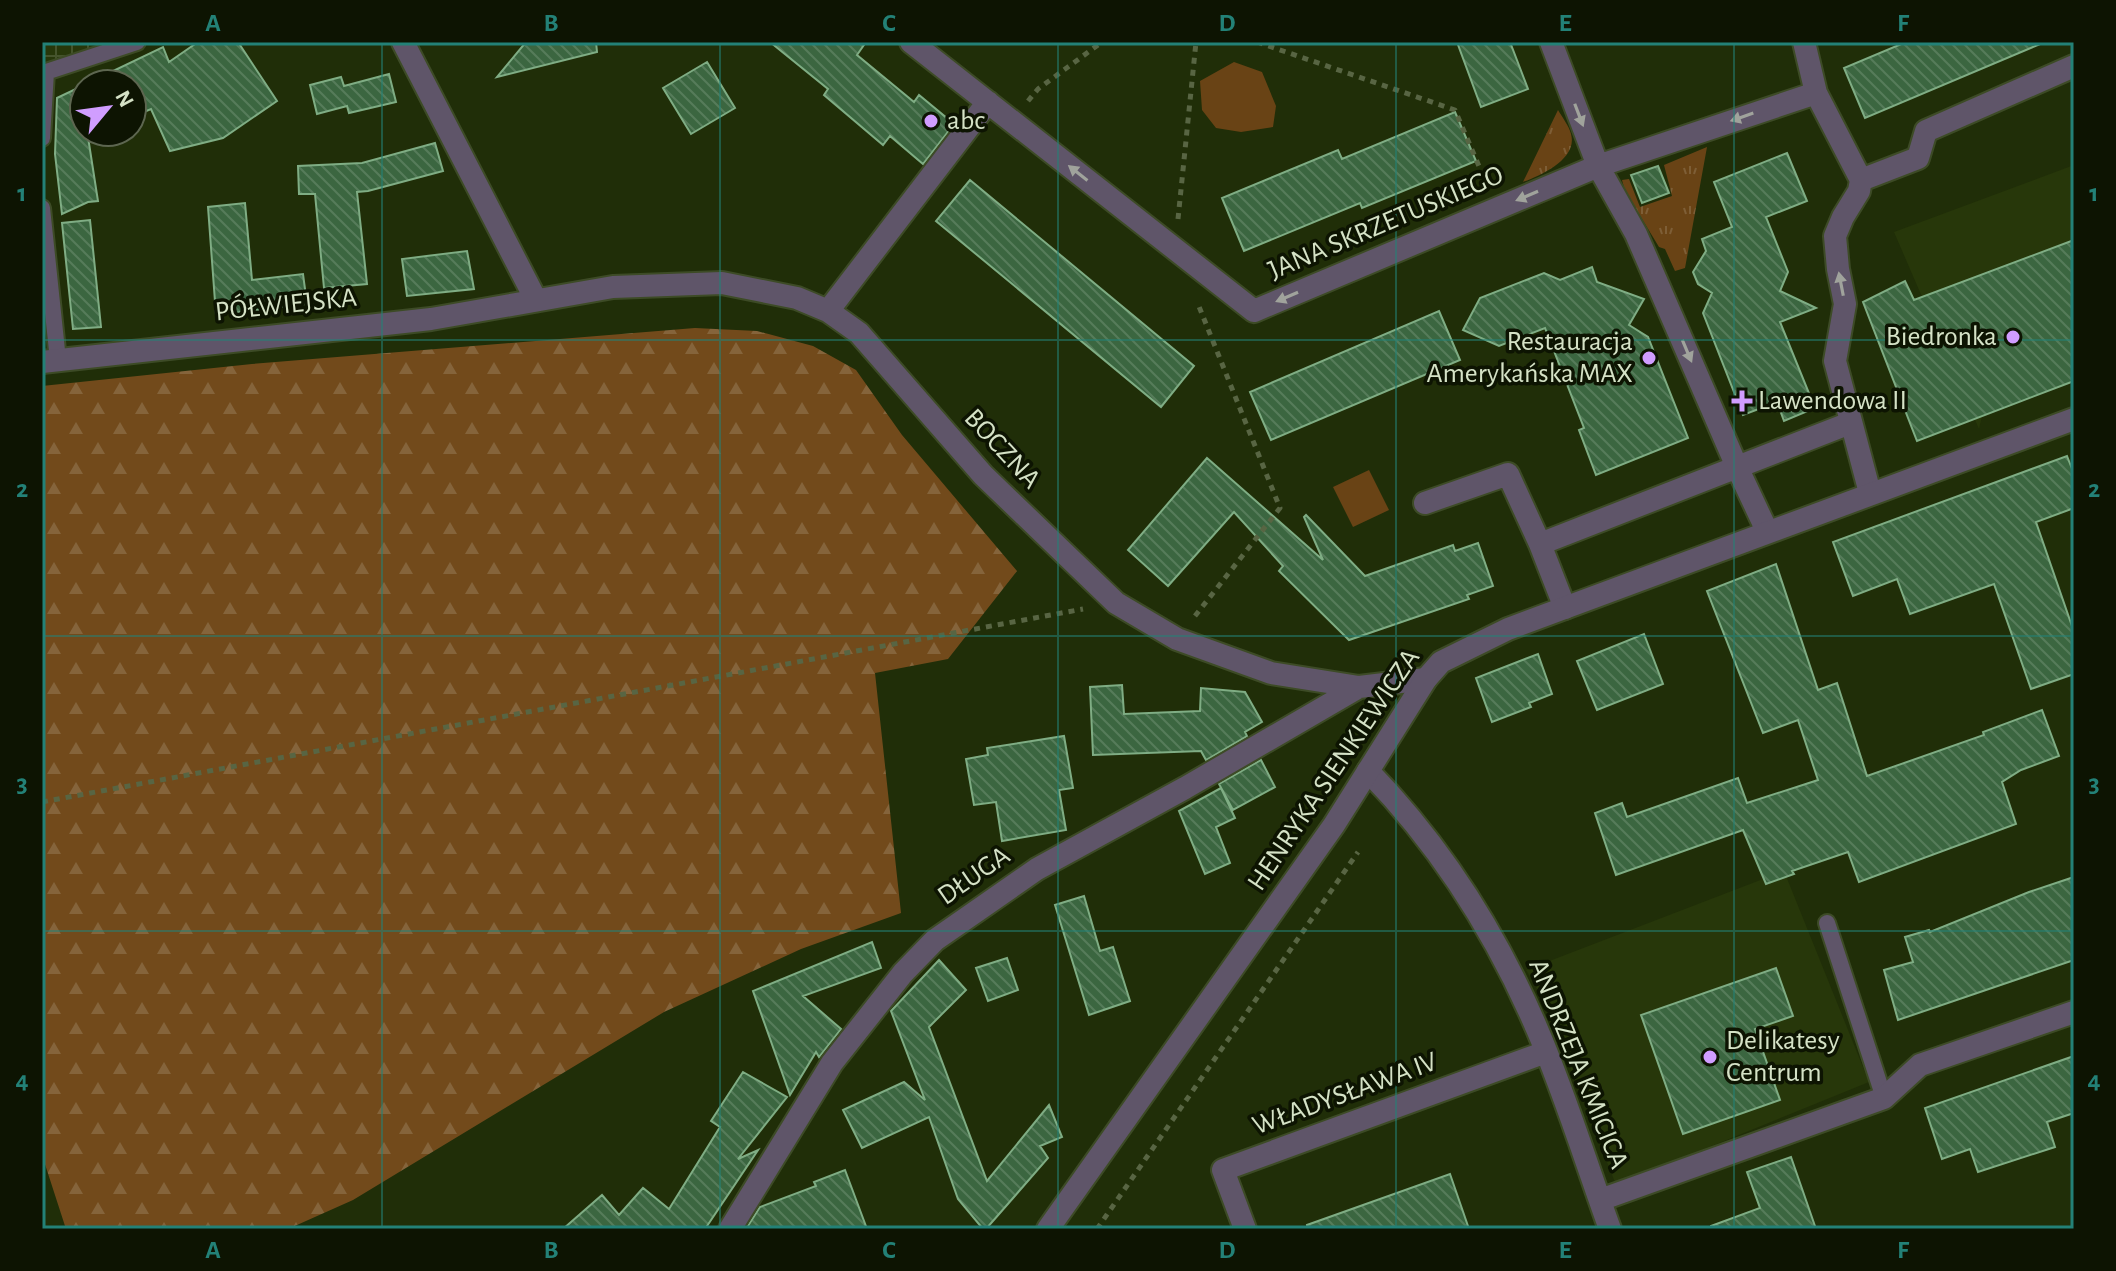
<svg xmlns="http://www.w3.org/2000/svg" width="2116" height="1271" viewBox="0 0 2116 1271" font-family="'Alegreya Sans',sans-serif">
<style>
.built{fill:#27370a}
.industrial{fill:url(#industrial-grid)}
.grass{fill:url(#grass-tufts)}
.forest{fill:url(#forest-firs)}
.green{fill:#694315}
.building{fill:url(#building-back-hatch);stroke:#7fad84;stroke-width:2}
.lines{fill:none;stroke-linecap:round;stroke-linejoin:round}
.service-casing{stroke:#3d4b26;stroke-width:20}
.minor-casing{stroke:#3d4b26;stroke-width:26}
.tertiary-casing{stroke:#3d4b26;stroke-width:26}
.path{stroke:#586543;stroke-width:5;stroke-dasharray:6 6;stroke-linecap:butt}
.service{stroke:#5f5569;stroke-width:16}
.minor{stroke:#5f5569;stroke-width:22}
.tertiary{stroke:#5f5569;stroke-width:22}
.oneway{fill:#a0a39c}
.grid{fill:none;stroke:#238177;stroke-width:2;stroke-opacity:0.55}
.poi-dot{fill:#d09dff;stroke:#0d1402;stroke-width:3}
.labels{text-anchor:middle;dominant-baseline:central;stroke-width:7;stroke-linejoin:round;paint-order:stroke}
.poi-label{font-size:28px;fill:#d5e2c6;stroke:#0d1402;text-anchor:start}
.street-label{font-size:28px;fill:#d5e2c6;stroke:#0d1402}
.neatline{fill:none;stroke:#238177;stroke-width:3}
.grid-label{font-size:26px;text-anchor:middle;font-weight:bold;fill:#238177}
</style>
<defs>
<pattern id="industrial-grid" width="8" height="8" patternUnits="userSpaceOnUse" patternTransform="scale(2)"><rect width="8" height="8" fill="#27370a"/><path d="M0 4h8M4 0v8" fill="none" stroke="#45542c"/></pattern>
<pattern id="grass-tufts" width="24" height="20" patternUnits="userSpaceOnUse" patternTransform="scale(2)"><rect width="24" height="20" fill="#694315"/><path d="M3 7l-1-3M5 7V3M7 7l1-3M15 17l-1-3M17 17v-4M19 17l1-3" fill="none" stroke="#7e5e36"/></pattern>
<pattern id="forest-firs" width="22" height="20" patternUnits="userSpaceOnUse" patternTransform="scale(2)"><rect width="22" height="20" fill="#724a1b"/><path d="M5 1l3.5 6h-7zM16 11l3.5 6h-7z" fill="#85643b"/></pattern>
<pattern id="building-back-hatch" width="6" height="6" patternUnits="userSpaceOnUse" patternTransform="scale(2)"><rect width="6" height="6" fill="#3b6640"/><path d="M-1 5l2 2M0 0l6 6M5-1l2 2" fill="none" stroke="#567c5a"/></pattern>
</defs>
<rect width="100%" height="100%" fill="#202e08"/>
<!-- built -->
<path class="built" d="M2074,165V381L1982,416L1979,429L1894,232Z
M1784,871L1869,1082L1616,1185L1544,1001L1526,970Z"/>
<!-- industrial -->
<path class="industrial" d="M42,42H137L46,72L42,138Z"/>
<!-- grass -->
<path class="grass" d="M1558,110C1562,117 1569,126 1571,134C1578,159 1541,175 1523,182Z
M1707,147L1685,268L1675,271L1665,249L1659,247L1625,191L1622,180L1629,179L1640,207L1672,196L1664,165Z"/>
<!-- forest -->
<path class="forest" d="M695,328L757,331L813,346L856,370L902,435L1017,571L948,659L875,673L901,913L801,949L664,1012L353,1200L288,1229H66L42,1155V386L252,364Z"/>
<!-- green -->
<path class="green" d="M1234,62L1262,72L1276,106L1273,127L1241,132L1216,128L1202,110L1200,81Z
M1369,470L1389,510L1353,527L1333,487Z"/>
<!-- building -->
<path class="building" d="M198,42H238L277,101L223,138L170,151L151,109L132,117V84H86L163,47L169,62Z
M526,42H596L597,52L497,77Z
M770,42H866L857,55L914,102L919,95L954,124L923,164L890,136L883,145L824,95L828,89Z
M1457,42H1510L1528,89L1481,107Z
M1906,42H2045L1865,118L1844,68Z
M707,62L735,108L691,134L663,88Z
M389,74L396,102L349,113L347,106L317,114L310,85L341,77L344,86Z
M84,85V132H100L88,137L98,201L88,202L62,214L55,154L57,98Z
M1455,112L1476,161L1362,208L1360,203L1244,251L1222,198L1338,150L1342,159Z
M435,143L443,171L368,191L357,192L367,284L324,288L315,194H299L298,166L362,163Z
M1787,153L1807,201L1766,217L1788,272L1780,291L1816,308L1780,322L1815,408L1784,421L1777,402L1743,415L1703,313L1712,293L1698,284L1693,272L1706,251L1702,239L1732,227L1714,182Z
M1658,166L1669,193L1642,203L1631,175Z
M970,180L1194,366L1161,407L936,221Z
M245,203L252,280L303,274L307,304L216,315L208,207Z
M90,220L101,327L73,329L62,223Z
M2074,240V381L1917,441L1863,302L1905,281L1914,300Z
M467,251L474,289L407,296L402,259Z
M1592,267L1597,282L1644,299L1629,325L1648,337L1688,438L1596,475L1579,430L1584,428L1545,328L1499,346L1463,330L1480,298L1544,273L1560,280Z
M1439,311L1460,360L1271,440L1250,392Z
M2067,456L2074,474V508L2036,522L2074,632V674L2031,689L1994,584L1910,614L1897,579L1853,596L1833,542Z
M1207,458L1323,560L1304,517L1306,515L1365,576L1453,545L1455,551L1478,543L1493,586L1467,595L1469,599L1349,640L1279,571L1283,566L1234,512L1168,586L1128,550Z
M1776,564L1818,690L1837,683L1867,776L1984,735L1983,732L2042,710L2059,756L2021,770L2002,782L2016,824L1859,882L1848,852L1792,871L1794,874L1766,884L1743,830L1616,875L1595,813L1622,803L1627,817L1738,778L1747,803L1818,780L1798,720L1763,733L1707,591Z
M1644,634L1663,684L1597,710L1577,661Z
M1538,654L1552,694L1529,703L1531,707L1492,722L1476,678Z
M1122,685L1124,714L1200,711L1201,688L1245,692L1262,722L1245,732L1247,736L1206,760L1201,751L1093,755L1090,687Z
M1064,736L1073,788L1059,790L1066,830L1002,841L996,802L974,805L966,759L988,755L987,748Z
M1261,760L1275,787L1233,810L1219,784Z
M1221,788L1235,818L1216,827L1230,863L1205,874L1179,811Z
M2074,877V960L1898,1020L1884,970L1913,962L1905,937L1929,930L1930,932L2029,892Z
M1084,896L1100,951L1113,947L1130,1001L1089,1015L1055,905Z
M872,942L881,968L803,996L841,1029L819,1057L816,1052L790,1095L753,991Z
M1007,958L1018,990L988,1001L976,968Z
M939,960L966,990L929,1027L987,1181L1049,1105L1062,1137L1040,1146L1048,1158L986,1229H983L958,1199L929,1117L862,1148L843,1110L904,1082L925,1100L891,1011Z
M1776,968L1793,1016L1755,1029L1780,1100L1683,1134L1641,1015Z
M2074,1056V1113L2047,1122L2055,1147L1978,1172L1970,1149L1942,1159L1925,1108Z
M743,1072L787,1097L738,1159L758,1150L705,1229H563L602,1195L619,1215L643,1188L669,1209L720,1127L711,1121Z
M1791,1157L1816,1229H1711V1226L1760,1208L1747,1172Z
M845,1170L867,1229H746L760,1207L816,1186L814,1182Z
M1450,1174L1469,1229H1308L1307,1225Z"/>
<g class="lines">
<defs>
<path id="service" d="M42,138L46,72L137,42
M42,208L58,360
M1827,923L1884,1098"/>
<path id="minor" d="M403,42L536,300
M911,42L1254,311L1598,166L1816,93
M1551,42L1598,166L1636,234L1737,467L1767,531
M1804,42L1816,93L1861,180L1859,191L1843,217L1835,236L1838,269L1845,304L1835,361L1870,493
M1861,180L1918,158L1926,131L2074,66
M828,311L988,102
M42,362L431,319L613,287L722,283L797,298L828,311L859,333L983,475L1116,603L1177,639L1271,673L1359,687L1426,679
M1425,503L1508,474L1540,544
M1565,608L1540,544L1850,423
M1368,771C1441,846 1496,933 1537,1029C1565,1094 1586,1163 1610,1229
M1600,1200L1884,1098L1920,1065L2074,1012
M730,1229L832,1063L903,973L935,940L1037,869L1185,788L1359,687
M1245,1229L1223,1170L1546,1052"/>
<path id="tertiary" d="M1048,1229L1334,825L1426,679L1441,662L1508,629L2074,419"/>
</defs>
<!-- service casing -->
<use href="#service" class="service-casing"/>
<!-- minor casing -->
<use href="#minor" class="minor-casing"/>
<!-- tertiary casing -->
<use href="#tertiary" class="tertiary-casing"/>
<!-- path -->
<path class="path" d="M1257,42L1455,110L1487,185
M1028,101L1038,89L1102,42
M1178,219L1196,42
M1195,616L1280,508L1198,304
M42,802L1083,609
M1097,1229L1358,852"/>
<!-- service -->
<use href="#service" class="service"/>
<!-- minor -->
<use href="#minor" class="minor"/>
<!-- tertiary -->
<use href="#tertiary" class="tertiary"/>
</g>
<!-- one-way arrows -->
<defs><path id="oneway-solid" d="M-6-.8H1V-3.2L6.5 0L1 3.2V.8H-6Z" transform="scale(2)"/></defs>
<g class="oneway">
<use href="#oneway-solid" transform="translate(1579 115) rotate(69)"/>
<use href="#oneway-solid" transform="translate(1742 117) rotate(161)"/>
<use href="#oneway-solid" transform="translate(1078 173) rotate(-142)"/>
<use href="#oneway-solid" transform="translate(1527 196) rotate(157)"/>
<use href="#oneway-solid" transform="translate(1841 284) rotate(-101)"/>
<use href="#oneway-solid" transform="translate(1287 297) rotate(157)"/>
<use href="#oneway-solid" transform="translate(1687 351) rotate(67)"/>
</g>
<!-- grid -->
<path class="grid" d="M382,42V1229M720,42V1229M1058,42V1229M1396,42V1229M1734,42V1229M42,340H2074M42,636H2074M42,931H2074"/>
<!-- markers -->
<g class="poi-dot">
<circle cx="931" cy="121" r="8"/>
<circle cx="2013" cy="337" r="8"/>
<circle cx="1649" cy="358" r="8"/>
<path d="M1738 389h8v8h8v8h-8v8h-8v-8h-8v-8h8z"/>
<circle cx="1710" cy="1057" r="8"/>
</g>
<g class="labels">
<!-- poi labels -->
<g class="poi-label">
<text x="947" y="121">abc</text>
<text x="1997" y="337" text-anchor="end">Biedronka</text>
<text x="1633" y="342" text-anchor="end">Restauracja<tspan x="1633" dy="32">Amerykańska MAX</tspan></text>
<text x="1758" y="401">Lawendowa II</text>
<text x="1726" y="1041">Delikatesy<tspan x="1726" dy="32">Centrum</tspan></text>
</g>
<!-- street labels -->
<g class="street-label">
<text transform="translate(1386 223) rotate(-23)">JANA SKRZETUSKIEGO</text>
<text transform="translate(286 305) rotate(-6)">PÓŁWIEJSKA</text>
<text transform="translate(1002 449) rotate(47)">BOCZNA</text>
<text transform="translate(1334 770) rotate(-56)">HENRYKA SIENKIEWICZA</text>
<text transform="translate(974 876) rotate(-35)">DŁUGA</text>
<text transform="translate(1578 1064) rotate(68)">ANDRZEJA KMICICA</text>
<text transform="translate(1345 1094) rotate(-20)">WŁADYSŁAWA IV</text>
</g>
</g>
<!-- border -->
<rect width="2116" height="1271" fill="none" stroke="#0d1402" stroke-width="88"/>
<!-- north arrow -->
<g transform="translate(108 108) rotate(61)"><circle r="38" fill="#0d1402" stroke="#5d6650" stroke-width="2"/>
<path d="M0-6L14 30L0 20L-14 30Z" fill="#d09dff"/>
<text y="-12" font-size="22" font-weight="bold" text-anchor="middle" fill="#d5e2c6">N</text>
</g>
<rect x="44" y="44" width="2028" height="1183" class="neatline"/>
<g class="grid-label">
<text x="213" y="31">A</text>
<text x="551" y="31">B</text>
<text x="889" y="31">C</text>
<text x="1227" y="31">D</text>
<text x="1565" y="31">E</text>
<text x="1903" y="31">F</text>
<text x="22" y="201">1</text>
<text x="2094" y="201">1</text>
<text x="22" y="497">2</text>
<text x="2094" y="497">2</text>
<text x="22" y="792">3</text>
<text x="2094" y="792">3</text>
<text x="22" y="1088">4</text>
<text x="2094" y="1088">4</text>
<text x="213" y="1258">A</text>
<text x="551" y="1258">B</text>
<text x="889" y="1258">C</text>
<text x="1227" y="1258">D</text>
<text x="1565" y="1258">E</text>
<text x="1903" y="1258">F</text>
</g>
</svg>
